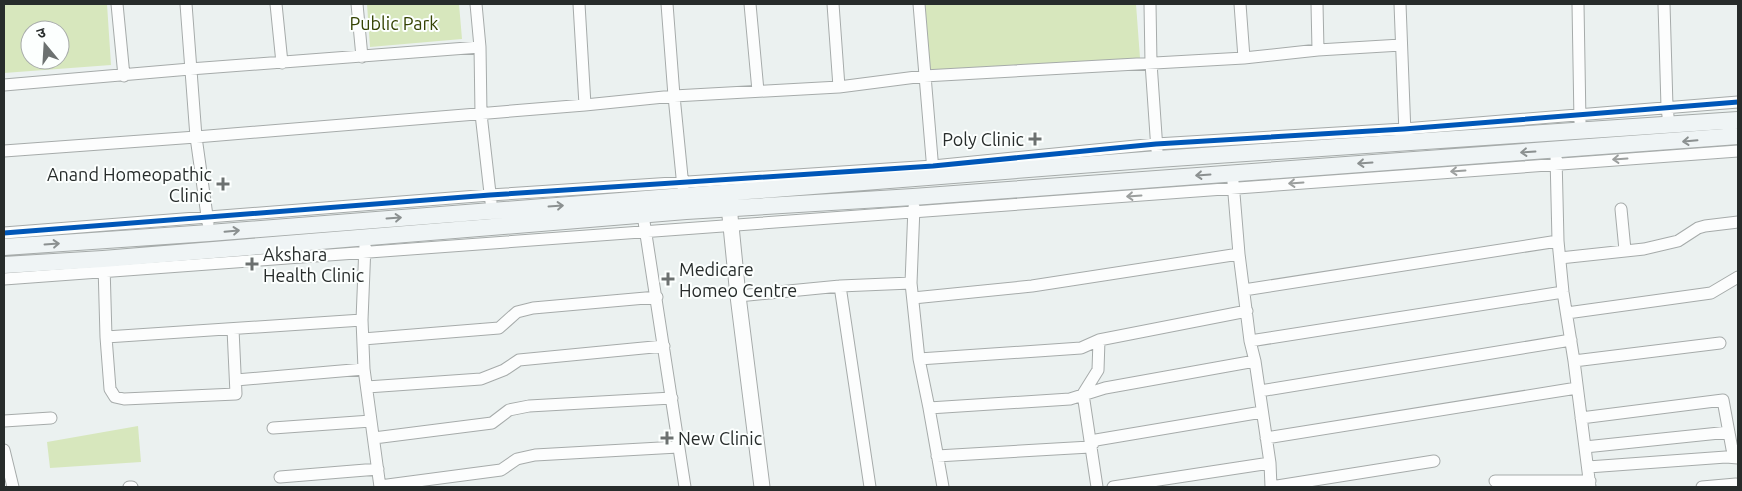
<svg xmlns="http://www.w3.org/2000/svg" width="1742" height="491" viewBox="0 0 1742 491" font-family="Ubuntu,'Noto Sans Devanagari',sans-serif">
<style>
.green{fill:#d7e7bd;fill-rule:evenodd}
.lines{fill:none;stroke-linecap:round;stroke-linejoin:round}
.minor-casing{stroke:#a6abaa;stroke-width:13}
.tertiary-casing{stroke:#a6abaa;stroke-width:17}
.secondary-casing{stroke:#a6abaa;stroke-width:18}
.minor{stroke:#fcfdfd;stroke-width:11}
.tertiary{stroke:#fcfdfd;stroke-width:15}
.secondary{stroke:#eff4f5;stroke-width:16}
.cycleway-casing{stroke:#fcfffe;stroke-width:8}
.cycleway{stroke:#0057b8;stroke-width:5}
.oneway{stroke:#8b9090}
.oneway2{stroke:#9c9f9e}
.poi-dot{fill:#6c7170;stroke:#fcfffe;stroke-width:2}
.labels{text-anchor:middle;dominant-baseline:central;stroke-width:4;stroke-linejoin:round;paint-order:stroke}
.park-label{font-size:18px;fill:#354303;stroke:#fcfffe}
.poi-label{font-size:18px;fill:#272c2b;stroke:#fcfffe;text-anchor:start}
</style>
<rect width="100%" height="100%" fill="#ebf1f0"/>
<!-- green -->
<path class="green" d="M4,4H107L111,65L4,73ZM30,30H60V60H30Z
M367,4H459L462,39L370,47Z
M925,4H1136L1140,58L930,75Z
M138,426L141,462L50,468L47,442Z"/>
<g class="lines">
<defs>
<path id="minor" d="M117,4L124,76
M186,4L196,137L208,223
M276,4L282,63
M357,4L362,57
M476,4L480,47L481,114L491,202
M579,4L585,105
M667,4L674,96L683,187
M750,4L758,91
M833,4L839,87
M919,4L933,171
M1150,4L1151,63L1157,150
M1240,4L1244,58
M1317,4L1318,50
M1400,4L1405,134
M1578,4L1580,122
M1664,4L1667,107L1669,125
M4,85L190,69L480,47
M4,151L196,137L585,105L674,96L839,87L924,76L1244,58L1318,50L1401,45
M1556,156L1558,241L1563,292L1574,361L1590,487
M1233,182L1239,254L1250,341L1255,361L1270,463L1271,487
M914,207L911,283L919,359L929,408L943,487
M1621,209L1625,250
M643,215L685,487
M4,233L490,195L933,166L1156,144L1404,129L1738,102
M365,245L362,320L364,369L380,487
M1560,258L1644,249L1678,241L1698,228L1705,226L1738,222
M104,265L106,337L110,389L115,397L124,399L236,394L233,329
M4,279L1738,151
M840,286L870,487
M1244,290L1558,241
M738,296L840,286L911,283
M913,298L1032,286L1239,254
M1567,313L1711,293L1738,277
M106,337L362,320
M363,339L499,328L517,312L533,308L657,297
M1250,341L1563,292
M919,359L1081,348L1099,340L1247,311
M1574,361L1720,343
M236,380L364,369
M367,387L481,379L504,370L519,360L664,346
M1260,391L1571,340
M929,408L1070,399L1105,388L1255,361
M1581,418L1723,400L1732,449L1738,451
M4,421L51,418
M273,428L371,421
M374,438L492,423L509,410L529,406L672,398
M1266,438L1577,388
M1585,447L1729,432
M4,450L13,487
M937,456L1090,447L1096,440L1262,412
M1588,467L1726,457L1738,458
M280,477L378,469
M1495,481H1590
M380,486L501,470L517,459L535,455L678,447
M129,487H132
M1097,487L1083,394L1098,370L1099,340
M1113,487L1270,463
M1271,487L1434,461
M1702,487L1736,484L1738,485"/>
<path id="tertiary" d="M728,196L738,296L762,487"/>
<path id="secondary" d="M4,247L209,233L1158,159L1738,120
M4,265L103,259L686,211L913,197L1738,136"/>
</defs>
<!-- minor casing -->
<use href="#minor" class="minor-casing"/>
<!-- tertiary casing -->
<use href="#tertiary" class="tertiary-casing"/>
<!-- secondary casing -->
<use href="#secondary" class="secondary-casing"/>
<!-- minor -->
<use href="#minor" class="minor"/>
<!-- tertiary -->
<use href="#tertiary" class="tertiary"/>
<!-- secondary -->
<use href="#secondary" class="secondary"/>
<defs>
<path id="cycleway" d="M4,233L490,195L933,166L1156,144L1404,129L1738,102"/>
</defs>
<!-- cycleway casing -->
<use href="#cycleway" class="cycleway-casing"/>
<!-- cycleway -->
<use href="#cycleway" class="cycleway"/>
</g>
<!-- one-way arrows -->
<defs><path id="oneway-shaft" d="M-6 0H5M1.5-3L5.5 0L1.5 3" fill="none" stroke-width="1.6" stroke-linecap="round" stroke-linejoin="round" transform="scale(1.25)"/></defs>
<g class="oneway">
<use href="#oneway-shaft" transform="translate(1690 141) rotate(175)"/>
<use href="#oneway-shaft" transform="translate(1528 152) rotate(176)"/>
<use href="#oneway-shaft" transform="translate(1365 163) rotate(176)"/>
<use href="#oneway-shaft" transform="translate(1203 175) rotate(176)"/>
<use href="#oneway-shaft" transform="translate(556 206) rotate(-4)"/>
<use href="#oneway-shaft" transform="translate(394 218) rotate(-4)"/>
<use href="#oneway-shaft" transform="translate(232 231) rotate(-5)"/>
<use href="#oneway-shaft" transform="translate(52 244) rotate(-4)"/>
</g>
<g class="oneway2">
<use href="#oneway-shaft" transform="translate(1620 159) rotate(176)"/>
<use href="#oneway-shaft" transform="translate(1458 171) rotate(176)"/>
<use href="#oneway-shaft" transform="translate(1296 183) rotate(176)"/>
<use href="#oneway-shaft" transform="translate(1134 196) rotate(176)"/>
</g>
<!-- markers -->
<g class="poi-dot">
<path d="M1032.5 131.5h5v5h5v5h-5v5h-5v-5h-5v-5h5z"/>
<path d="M220.5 176.5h5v5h5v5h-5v5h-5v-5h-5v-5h5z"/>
<path d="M249.5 256.5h5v5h5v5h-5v5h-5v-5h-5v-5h5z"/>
<path d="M665.5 271.5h5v5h5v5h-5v5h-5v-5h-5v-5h5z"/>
<path d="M664.5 430.5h5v5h5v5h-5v5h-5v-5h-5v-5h5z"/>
</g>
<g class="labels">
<!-- park labels -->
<g class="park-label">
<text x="394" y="23">Public Park</text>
</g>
<!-- poi labels -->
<g class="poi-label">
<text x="1024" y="139" text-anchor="end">Poly Clinic</text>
<text x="212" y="174" text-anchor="end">Anand Homeopathic<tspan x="212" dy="21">Clinic</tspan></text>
<text x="263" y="254">Akshara<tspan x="263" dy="21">Health Clinic</tspan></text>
<text x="679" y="269">Medicare<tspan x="679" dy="21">Homeo Centre</tspan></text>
<text x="678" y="438">New Clinic</text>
</g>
</g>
<!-- border -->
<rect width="1742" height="491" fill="none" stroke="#272c2b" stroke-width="10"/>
<!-- north arrow -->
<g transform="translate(45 45) rotate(342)"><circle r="24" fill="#fcfffe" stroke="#a7abaa"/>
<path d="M0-4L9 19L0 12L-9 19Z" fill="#6c7170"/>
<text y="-8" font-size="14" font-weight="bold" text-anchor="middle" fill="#272c2b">उ</text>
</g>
</svg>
